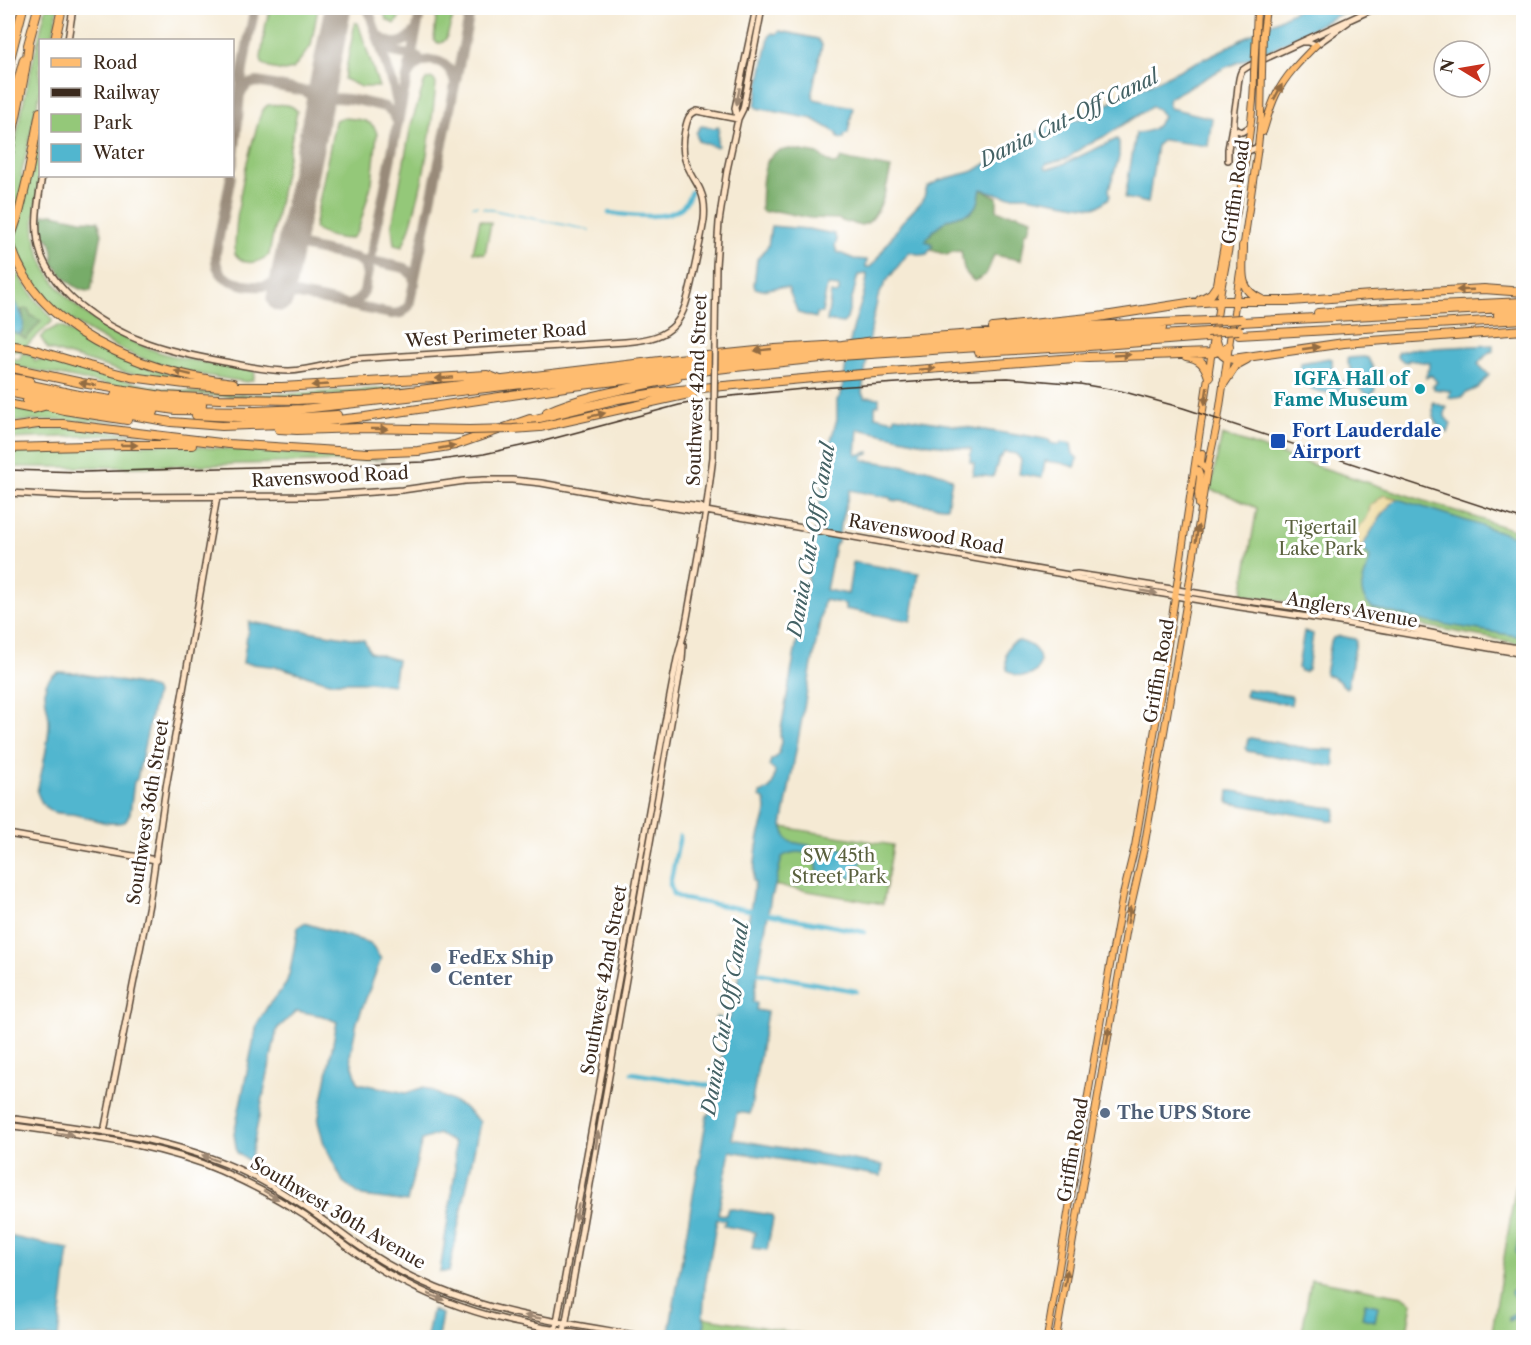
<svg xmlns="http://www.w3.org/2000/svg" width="1531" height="1345" viewBox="0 0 1531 1345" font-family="'Libre Caslon Text',serif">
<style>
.green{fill:#94c879;stroke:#68794c;stroke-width:1.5}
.forest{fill:#77ac69;stroke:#596b44;stroke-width:1.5}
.sand{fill:#eeda9e;stroke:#94825e;stroke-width:1.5}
.water{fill:#51b6cf;stroke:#467076;stroke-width:1.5}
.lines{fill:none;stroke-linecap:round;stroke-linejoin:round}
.stream{stroke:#51b6cf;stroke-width:1.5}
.canal{stroke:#51b6cf;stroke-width:4.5}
.taxiway{stroke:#988a79;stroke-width:10}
.runway{stroke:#988a79;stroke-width:27}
.secondary-casing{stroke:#574739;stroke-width:8}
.primary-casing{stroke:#574739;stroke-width:8}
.highway-casing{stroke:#574739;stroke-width:10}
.secondary{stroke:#ffe4c6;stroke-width:5}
.primary{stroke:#febc70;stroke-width:6}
.highway{stroke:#febc70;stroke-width:8}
.rail{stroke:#3b2a1e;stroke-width:1.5}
.secondary-bridge-casing{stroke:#574739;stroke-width:8;stroke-linecap:butt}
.primary-bridge-casing{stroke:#574739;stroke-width:8;stroke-linecap:butt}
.highway-bridge-casing{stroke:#574739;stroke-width:10;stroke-linecap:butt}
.secondary-bridge{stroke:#ffe4c6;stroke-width:5}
.primary-bridge{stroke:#febc70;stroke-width:6}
.highway-bridge{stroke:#febc70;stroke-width:8}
.oneway{fill:#936c43}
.oneway2{fill:#9d8772}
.culture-dot{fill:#0f9aa8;stroke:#fff;stroke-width:2}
.transit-dot{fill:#1a4fb4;stroke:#fff;stroke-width:2}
.service-dot{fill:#5c6f8a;stroke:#fff;stroke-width:2}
.labels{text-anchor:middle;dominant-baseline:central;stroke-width:6;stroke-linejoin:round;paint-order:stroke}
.street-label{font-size:18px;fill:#3b2a1e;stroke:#fff}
.culture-label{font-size:18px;font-weight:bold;fill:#0d838f;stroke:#fff;text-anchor:end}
.transit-label{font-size:18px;font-weight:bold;fill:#164399;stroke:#fff;text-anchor:start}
.park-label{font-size:18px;fill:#5a613e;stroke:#fff}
.service-label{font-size:18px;font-weight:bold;fill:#4e5e75;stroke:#fff;text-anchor:start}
.water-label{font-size:20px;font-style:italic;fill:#446265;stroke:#fff}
</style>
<rect width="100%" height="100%" fill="#fff"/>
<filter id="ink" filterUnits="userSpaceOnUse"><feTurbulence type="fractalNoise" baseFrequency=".0167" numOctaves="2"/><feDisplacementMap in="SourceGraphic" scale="12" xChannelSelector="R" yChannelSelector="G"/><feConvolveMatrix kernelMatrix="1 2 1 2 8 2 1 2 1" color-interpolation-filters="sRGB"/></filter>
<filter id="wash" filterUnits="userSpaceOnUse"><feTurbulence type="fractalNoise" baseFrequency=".008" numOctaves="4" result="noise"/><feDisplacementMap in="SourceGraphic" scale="24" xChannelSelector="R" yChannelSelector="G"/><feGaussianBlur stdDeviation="1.35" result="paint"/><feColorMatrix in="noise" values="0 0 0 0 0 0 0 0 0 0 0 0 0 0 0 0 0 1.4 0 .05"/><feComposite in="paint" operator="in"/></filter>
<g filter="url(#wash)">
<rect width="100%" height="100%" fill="#f5ead4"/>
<!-- green -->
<path class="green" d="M46,8H58L52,40H40V93L21,176L30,180L40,132C40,146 41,160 40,173C39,196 31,218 36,241C48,298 107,334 159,352C187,361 219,364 249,368L255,373L253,380L247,382C211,377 176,371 141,358C127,353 114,346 101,338C56,314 25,286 13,235C12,229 10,223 9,217C7,193 11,168 15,145C23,98 35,53 46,8Z
M271,8H318L311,46L293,69L284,71L269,68L262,63L261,58L266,22Z
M383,8H404L397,21L394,24L386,19Z
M437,8H456L446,39L441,43H438L434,40Z
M355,23H358L379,87H361L344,79Z
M431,78L434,80L436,84C432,121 428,157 419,194C414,212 411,230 402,247L394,245L392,226L402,172L411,125L424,83L426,80Z
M268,105C279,105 290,102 297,111L269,255C258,263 245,267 235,254C235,212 244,169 256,130C259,121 260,110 268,105Z
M344,118C357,119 374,119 377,134L372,182L359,228C357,231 356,235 353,237C344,242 321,235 314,228L335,121L337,119Z
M480,220L491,223L485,254L473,252Z
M8,243L16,272L36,300L52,318V322L28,344L23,351H11L10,357L19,360L22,353L33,355L35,361L44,359C86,368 126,383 168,389C252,401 338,390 423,386L389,392L300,398L154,394L8,365Z
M58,326L62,327L105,351L138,365L213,385L158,379L123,372L48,349L41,338L46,332Z
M8,400L72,415L128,423L54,420L13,422L8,419Z
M70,428L144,434L8,439V433L14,431Z
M1222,435L1523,533V644L1360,614L1242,595L1257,508L1225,494L1210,490Z
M158,444L385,460L136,467H8V452Z
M782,827L893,845L883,904L772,885Z
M1523,1151V1337L1491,1338L1513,1202Z
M1311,1279L1403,1296L1412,1303L1406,1337L1301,1338Z
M696,1316L804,1334L803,1338H692Z"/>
<!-- forest -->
<path class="forest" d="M790,149L818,154L832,164L838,163L841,158L852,161L891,168C888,182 879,227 859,225C857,225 852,223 850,222L847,223L838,219L810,218L776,211L763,212L761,209C762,194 760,161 775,153C779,150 785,150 790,149Z
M981,189L997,197V210L1004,213L1017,214L1032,219L1029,231H1026L1021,260L994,255C989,267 988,277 974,281C961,270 964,266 961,251L952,252L947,255L931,250L933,246L925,241L933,231L948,219L971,212L978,203Z
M53,214L81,220L98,221L102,233L91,291C74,292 62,275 53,263C54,255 52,246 49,239L44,238C42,230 41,223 43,215Z
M28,309L31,316L41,321L26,339L19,335L22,332L23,314L20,310Z"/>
<!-- sand -->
<path class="sand" d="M1384,495L1398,499C1387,504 1383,516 1376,526C1371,533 1366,539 1363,547L1355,546V530C1364,523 1369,517 1370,506Z"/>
<!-- water -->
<path class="water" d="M1300,8H1352L1272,49L1224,68L1169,98L1168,103L1170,108L1212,118L1208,146L1163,140L1157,145L1148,203L1125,198L1136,133C1151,132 1156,129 1163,117C1160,112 1157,106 1151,107L1107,135L1083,147L1068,158L1046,164L1045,167L1047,169L1061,165L1117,139L1119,142V157L1109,189L1110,195L1109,198L1099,206L1092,207L1078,205L1027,196H1005L981,189L978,203L971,212L948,219L933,231L925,241L931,243L933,246L927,254L922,255L909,252L886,282L878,297L872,324L862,393L865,398C870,396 874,398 879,398V405L875,406V416L894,420L895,416L1023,436V435L1050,440V443L1060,445L1061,442L1071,444L1073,454L1078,459L1075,467L1061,463L1045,461L1042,478L1019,474L1021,460L1016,454L1005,452L999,459L993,477L973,475L974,463L970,462L971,449L924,443L858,429L856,455L869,452V454L863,456V460L927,469L945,475L952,479L947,507H943L891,500V498L850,490L840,525L838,542L835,545L826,590L848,594L853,562L919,573L911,621L845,609V604L824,600L782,826L787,839L791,842L829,849L836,847L857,853L861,856C862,865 859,872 853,878L820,873L817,870V858C807,851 792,850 782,857L773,894L771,896L753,1002L757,1003L756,1010L767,1012L750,1114L737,1112L732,1139L883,1165L881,1176L730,1151L718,1214L726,1215L728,1208L771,1215L773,1219L767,1250L752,1248L755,1232L724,1226L725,1220L717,1219L705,1286L703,1316L705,1322L702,1337L668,1338L707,1116L710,1112H713L717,1094L712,1090L714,1083L718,1079L728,1026L715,1023L716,1017L729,1020L739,975L755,882L753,881C755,868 755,855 758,842C760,827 770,813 764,799L760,797V793C774,789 773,784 775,771L769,766L771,760C781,757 782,744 780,735L807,584L827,454L837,419V400L841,395C845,373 847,351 853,329C857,311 867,293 867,274L858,275L847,319L843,323L827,321L831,293L836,294L839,292V287L827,286L822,313H817L816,318L798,313L788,288L779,287L762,290L755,288L754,285L757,259L768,246L771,226L808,229L834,234L837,240L835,246L837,252L854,259L867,260L866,267H870L875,262L901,223L923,200L927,187L940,180L974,171L1037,132L1060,122L1079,119L1095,108L1108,104L1224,49Z
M780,31L818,39L822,45L812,92L814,99L853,107L848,133L844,136V139L838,138L837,133L813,119L757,108L755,105L769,37L772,33L776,34Z
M701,126L715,128L719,127L717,143L718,146L715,147L698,141L696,133Z
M8,291C14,305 32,319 19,335L8,330Z
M1493,345V351L1491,352L1490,351L1478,364L1489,375L1478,388L1468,392L1462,397L1457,398L1449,397L1450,391L1434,389V386H1433L1437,382L1431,375L1426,378L1430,363L1408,360V362L1402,361L1397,357L1398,352L1410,349Z
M1364,357L1368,358L1373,368L1375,390L1370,396L1355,385L1341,388L1338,391V394H1336L1314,391L1296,381L1301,363L1329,358L1332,359C1332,367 1332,373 1339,378L1335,385L1346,380H1351C1356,369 1347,369 1347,358Z
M1433,402L1447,408L1445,410V417L1451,424L1448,433C1435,427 1432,415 1433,402Z
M1398,499L1523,539V637L1429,622L1372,608C1352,590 1367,577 1370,557L1362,548C1368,536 1387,504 1398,499Z
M249,622L364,640L370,652L397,660L393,685L369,682H329L279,667L243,663Z
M1304,631L1313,634L1308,669L1304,672L1300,671L1298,668Z
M1340,636L1355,639L1356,641L1348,686L1346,688L1336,679L1325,674L1331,642L1333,638Z
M1019,641C1057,650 1037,692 1007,670C1005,658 1004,643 1019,641Z
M59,672L77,673L145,686L154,689L156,693L137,779L134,782L130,813L125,822C102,827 91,816 70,814C63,813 57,814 51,811C43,807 40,800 37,792C42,769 49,745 49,722C49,709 42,696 46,684C49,677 53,675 59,672Z
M1247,689L1291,696L1292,698L1291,705L1246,697L1245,695Z
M1251,738L1311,749L1335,750L1334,757L1335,765L1334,767L1247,751L1246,749L1248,739Z
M1229,791H1232L1252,794L1254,795L1336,809L1334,821L1230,803L1228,802Z
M304,923L370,943L381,959L357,1022L350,1056L358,1083L406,1093L424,1087L462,1106L480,1122L449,1272H440L455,1173L454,1143L438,1134L422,1140L407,1202L362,1196L343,1182L324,1144L318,1122L337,1022L323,1016L297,1011L277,1029L250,1161L237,1153L234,1134L257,1024L269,1004L276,997L286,984L290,971L298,927Z
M1523,1223V1248L1521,1256L1523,1267V1313L1509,1321V1318L1520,1310L1523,1306L1511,1293L1512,1290H1517L1522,1268L1520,1258L1516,1254V1251Z
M8,1236L69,1249L58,1337H8Z
M1365,1303L1378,1306L1375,1321L1362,1318Z
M432,1310L442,1314L438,1337H427Z"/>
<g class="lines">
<!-- stream -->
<path class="stream" d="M473,206H477
M483,208L589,230"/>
<!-- canal -->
<path class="canal" d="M609,213C629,215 663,221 681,208C686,204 688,198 691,192
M680,836L670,884L673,894L683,899L755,911
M763,913L864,932
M753,972L856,991
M632,1073L718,1087"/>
<!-- taxiway -->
<path class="taxiway" d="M368,8L394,89L398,108
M379,36C392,48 406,44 416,30
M380,43L389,51L418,57
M408,75C421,52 450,57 455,83
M304,91C316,91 320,85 325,75
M241,93L248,84L257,82L304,91C315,96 317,103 316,114
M316,118C318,112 319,105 325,101C335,93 372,104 385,107L392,112L397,121
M232,167C237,142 238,117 240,92C243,63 249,35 255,8
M231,176L216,252C214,274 226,281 245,285C263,288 277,288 285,268
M294,226L296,239L302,246L356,258L364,264L367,275
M366,260L405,268L412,275L415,284
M287,261C285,275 282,285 295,294L392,314L401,313L409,306L471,8
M348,305C356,303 361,299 364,291L421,8"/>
<!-- runway -->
<path class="runway" d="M280,298L338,8"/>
</g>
</g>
<g filter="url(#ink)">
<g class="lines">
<defs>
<path id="secondary" d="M68,40L73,8
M1302,42H1309L1316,45L1348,22
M737,118L735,108L756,8
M1234,129L1242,132L1250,127
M1258,147L1246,152C1227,143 1235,112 1237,95C1238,88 1238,78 1241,72C1243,69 1246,68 1249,66L1375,8
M1228,160V149L1232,127
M42,176C38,203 32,229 42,257C50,276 62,290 78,304C122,341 170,352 225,362C246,366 267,371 289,371C312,370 333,362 356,359L625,342C677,338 683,322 693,275C697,256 701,238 704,220C705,210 705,201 701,192C698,184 693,178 690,171C682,158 682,144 685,130C687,121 688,114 697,111L738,119
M715,339L716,266L719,222L727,170L738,119L743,109L762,8
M8,493L84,497L316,496L402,490L465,481L484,480H512L541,483L641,501L652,502L655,501L701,507L706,511L1052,572L1069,575L1076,579L1240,607L1328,620L1524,654
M652,502L658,505L700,512L706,511
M1069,575L1077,574L1104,578L1239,600L1316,610L1441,635L1524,649
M8,834L156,860
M8,1118C95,1130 183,1138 262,1181C294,1198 323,1220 353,1242C378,1260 407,1276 436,1288C505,1317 579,1325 653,1338
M8,1125C79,1136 154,1142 221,1171C250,1184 278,1198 305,1216C333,1235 358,1257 387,1273C424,1294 464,1310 506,1320C538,1328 571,1332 604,1338
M104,1132L149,904L166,787L217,497
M554,1338L661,744L677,659L685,629L706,511L713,457L714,415
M563,1338L682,660L683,645"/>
<path id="primary" d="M1263,132C1267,120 1270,107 1276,95C1285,76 1301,60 1316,45
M1236,215C1244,168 1254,121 1254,73
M1243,250L1258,147L1261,117L1262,72
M1202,453L1201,464L1207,471
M1195,469L1198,470L1200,476L1198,493L1199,505
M1047,1338L1109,971L1123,895L1135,846L1158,711L1221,290L1232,231
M1056,1338L1130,910L1144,848L1185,611L1207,471L1218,420L1240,272"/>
<path id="highway" d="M55,40L62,8
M28,45L38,8
M8,67L23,8
M8,118L24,59
M8,160C14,120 25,81 29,41
M28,175L40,112
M8,234C30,332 144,372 233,383
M1243,246C1243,270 1236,289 1262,300
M1200,300L1211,294L1218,284L1225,245L1236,211
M1318,313L1372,309L1524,302
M1498,315L1524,313
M1241,322L1524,307
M993,328L1098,317L1188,303L1220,301H1291L1371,295L1484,289L1524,292
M1239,335L1524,319
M1215,337C1218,348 1220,358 1233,359L1344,343L1524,330
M8,345L28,348L89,366L131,377L185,384L222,387H282L487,375L500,380
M979,352L1089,346L1207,337
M1186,356C1200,358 1205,364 1209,377
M8,367L82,383L162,396L219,399L297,400L369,396L668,360L775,349L842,345L875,341L1088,326L1208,321
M8,377L29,381
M1224,383L1236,365L1247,359
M8,385H31L79,395L175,410L256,411L303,409L636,371L841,350L1162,328
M21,390L132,410L154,412
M8,392L47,400L171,422L222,426L309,423L365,417L565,387L726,368L840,356L1207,332
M115,396L177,403L202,404
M27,401L64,410L127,420
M8,404L33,409L44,406
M547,412C588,394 633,388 677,378
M196,415C243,418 290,419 337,415
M527,421L618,399L668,391L836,376L1088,357L1212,353L1222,350L1229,346
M540,427L693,393
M8,428L38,424H63L229,444L368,453L418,451L455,445L530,419
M279,429L297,430L360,428L469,430
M8,448L125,445H192"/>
</defs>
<!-- secondary casing -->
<use href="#secondary" class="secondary-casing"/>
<!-- primary casing -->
<use href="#primary" class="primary-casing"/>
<!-- highway casing -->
<use href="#highway" class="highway-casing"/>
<!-- secondary -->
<use href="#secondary" class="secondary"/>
<!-- primary -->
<use href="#primary" class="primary"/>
<!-- highway -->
<use href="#highway" class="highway"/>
<!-- rail -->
<path class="rail" d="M8,470L83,472L425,462L484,454L544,441L679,405L721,397L803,389L961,379L1008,378L1080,384L1121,391L1183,408L1524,520"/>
<defs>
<path id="secondary-bridge" d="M714,415L715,339"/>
<path id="primary-bridge" d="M1262,72L1263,33L1266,8
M1254,73L1257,11"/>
<path id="highway-bridge" d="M8,245L19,213L28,175
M1208,321L1241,319
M1207,332L1239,330
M469,430L513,429L540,427"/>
</defs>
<!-- secondary-bridge casing -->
<use href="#secondary-bridge" class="secondary-bridge-casing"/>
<!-- primary-bridge casing -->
<use href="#primary-bridge" class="primary-bridge-casing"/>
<!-- highway-bridge casing -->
<use href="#highway-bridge" class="highway-bridge-casing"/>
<!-- secondary-bridge -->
<use href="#secondary-bridge" class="secondary-bridge"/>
<!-- primary-bridge -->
<use href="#primary-bridge" class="primary-bridge"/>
<!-- highway-bridge -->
<use href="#highway-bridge" class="highway-bridge"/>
</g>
<!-- one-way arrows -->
<defs><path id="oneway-solid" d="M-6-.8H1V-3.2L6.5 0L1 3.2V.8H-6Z" transform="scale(1.5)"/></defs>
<g class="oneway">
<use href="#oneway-solid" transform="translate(1278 92) rotate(-62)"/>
<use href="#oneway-solid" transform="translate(1465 290) rotate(178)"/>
<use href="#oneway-solid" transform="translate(1311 348) rotate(-8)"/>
<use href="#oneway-solid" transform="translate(763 350) rotate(174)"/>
<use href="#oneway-solid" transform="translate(1122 355) rotate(-3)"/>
<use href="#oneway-solid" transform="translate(927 369) rotate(-4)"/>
<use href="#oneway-solid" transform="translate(183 373) rotate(-167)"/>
<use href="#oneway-solid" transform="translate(444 378) rotate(176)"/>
<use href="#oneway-solid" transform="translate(88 384) rotate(-170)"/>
<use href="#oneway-solid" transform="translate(320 385) rotate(177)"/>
<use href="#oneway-solid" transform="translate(1206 396) rotate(98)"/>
<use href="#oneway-solid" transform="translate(597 415) rotate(-13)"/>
<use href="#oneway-solid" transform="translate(379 429) rotate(1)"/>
<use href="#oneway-solid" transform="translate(129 445)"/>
<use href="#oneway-solid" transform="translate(447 447) rotate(-11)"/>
<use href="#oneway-solid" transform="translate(1197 534) rotate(-81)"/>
<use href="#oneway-solid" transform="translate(1129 915) rotate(-80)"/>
<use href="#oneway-solid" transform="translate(1108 1036) rotate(-80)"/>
<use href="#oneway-solid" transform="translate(1066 1278) rotate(-80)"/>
</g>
<g class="oneway2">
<use href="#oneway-solid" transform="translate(738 96) rotate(101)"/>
<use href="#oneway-solid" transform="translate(1149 592) rotate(10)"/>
<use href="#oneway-solid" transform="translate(65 1134) rotate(9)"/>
<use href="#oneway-solid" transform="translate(597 1140) rotate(-81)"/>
<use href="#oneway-solid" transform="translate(210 1158) rotate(-159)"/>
<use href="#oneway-solid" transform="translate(271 1195) rotate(30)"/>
<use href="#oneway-solid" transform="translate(577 1212) rotate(100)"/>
<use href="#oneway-solid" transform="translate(436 1297) rotate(22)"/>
<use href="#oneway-solid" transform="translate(533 1317) rotate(-170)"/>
</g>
</g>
<!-- markers -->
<circle class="culture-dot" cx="1420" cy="389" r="6"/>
<rect class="transit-dot" x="1270" y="433" width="16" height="16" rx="3"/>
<g class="service-dot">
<circle cx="436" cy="968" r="6"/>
<circle cx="1105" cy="1113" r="6"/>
</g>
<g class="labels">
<!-- street labels -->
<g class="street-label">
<text transform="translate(1236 192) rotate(-82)">Griffin Road</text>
<text transform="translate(496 335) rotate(-4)">West Perimeter Road</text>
<text transform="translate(697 390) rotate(-88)">Southwest 42nd Street</text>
<text transform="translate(330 477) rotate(-3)">Ravenswood Road</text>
<text transform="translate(926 534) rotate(10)">Ravenswood Road</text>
<text transform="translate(1352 610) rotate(10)">Anglers Avenue</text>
<text transform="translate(1159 671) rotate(-80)">Griffin Road</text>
<text transform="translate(148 812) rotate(-81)">Southwest 36th Street</text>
<text transform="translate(604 980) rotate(-80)">Southwest 42nd Street</text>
<text transform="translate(1073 1150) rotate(-80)">Griffin Road</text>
<text transform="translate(338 1213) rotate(31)">Southwest 30th Avenue</text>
</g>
<!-- culture labels -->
<g class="culture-label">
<text x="1408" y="379">IGFA Hall of<tspan x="1408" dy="21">Fame Museum</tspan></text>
</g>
<!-- transit labels -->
<g class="transit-label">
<text x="1292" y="431">Fort Lauderdale<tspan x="1292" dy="21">Airport</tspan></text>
</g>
<!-- park labels -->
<g class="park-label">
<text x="1321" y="528">Tigertail<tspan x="1321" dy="21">Lake Park</tspan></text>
<text x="839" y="856">SW 45th<tspan x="839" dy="21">Street Park</tspan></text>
</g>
<!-- service labels -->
<g class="service-label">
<text x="448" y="958">FedEx Ship<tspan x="448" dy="21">Center</tspan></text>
<text x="1117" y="1113">The UPS Store</text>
</g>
<!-- water labels -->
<g class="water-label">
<text transform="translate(1069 118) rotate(-26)">Dania Cut-Off Canal</text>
<text transform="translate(811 540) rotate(-80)">Dania Cut-Off Canal</text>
<text transform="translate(725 1018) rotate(-80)">Dania Cut-Off Canal</text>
</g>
</g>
<!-- margin -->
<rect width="1531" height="1345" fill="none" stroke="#fff" stroke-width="30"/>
<!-- legend -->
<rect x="39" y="39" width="195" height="138" fill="#ffffff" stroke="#b1aaa5" stroke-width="1.5"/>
<rect x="51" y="58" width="30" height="9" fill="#febc70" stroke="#b1aaa5" stroke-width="1.5"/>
<text x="93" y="69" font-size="18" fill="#3b2a1e">Road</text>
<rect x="51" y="88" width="30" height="9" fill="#3b2a1e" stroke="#b1aaa5" stroke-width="1.5"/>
<text x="93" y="99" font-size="18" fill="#3b2a1e">Railway</text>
<rect x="51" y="114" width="30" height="18" fill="#94c879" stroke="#b1aaa5" stroke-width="1.5"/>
<text x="93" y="129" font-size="18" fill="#3b2a1e">Park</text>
<rect x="51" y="144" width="30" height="18" fill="#51b6cf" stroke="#b1aaa5" stroke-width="1.5"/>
<text x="93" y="159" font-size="18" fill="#3b2a1e">Water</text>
<!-- north arrow -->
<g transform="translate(1462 69) rotate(281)"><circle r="28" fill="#ffffff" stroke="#b1aaa5" stroke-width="1.5"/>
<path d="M0-4.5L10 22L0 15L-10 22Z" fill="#c8321e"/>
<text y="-9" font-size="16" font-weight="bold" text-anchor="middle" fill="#3b2a1e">N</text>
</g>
</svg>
